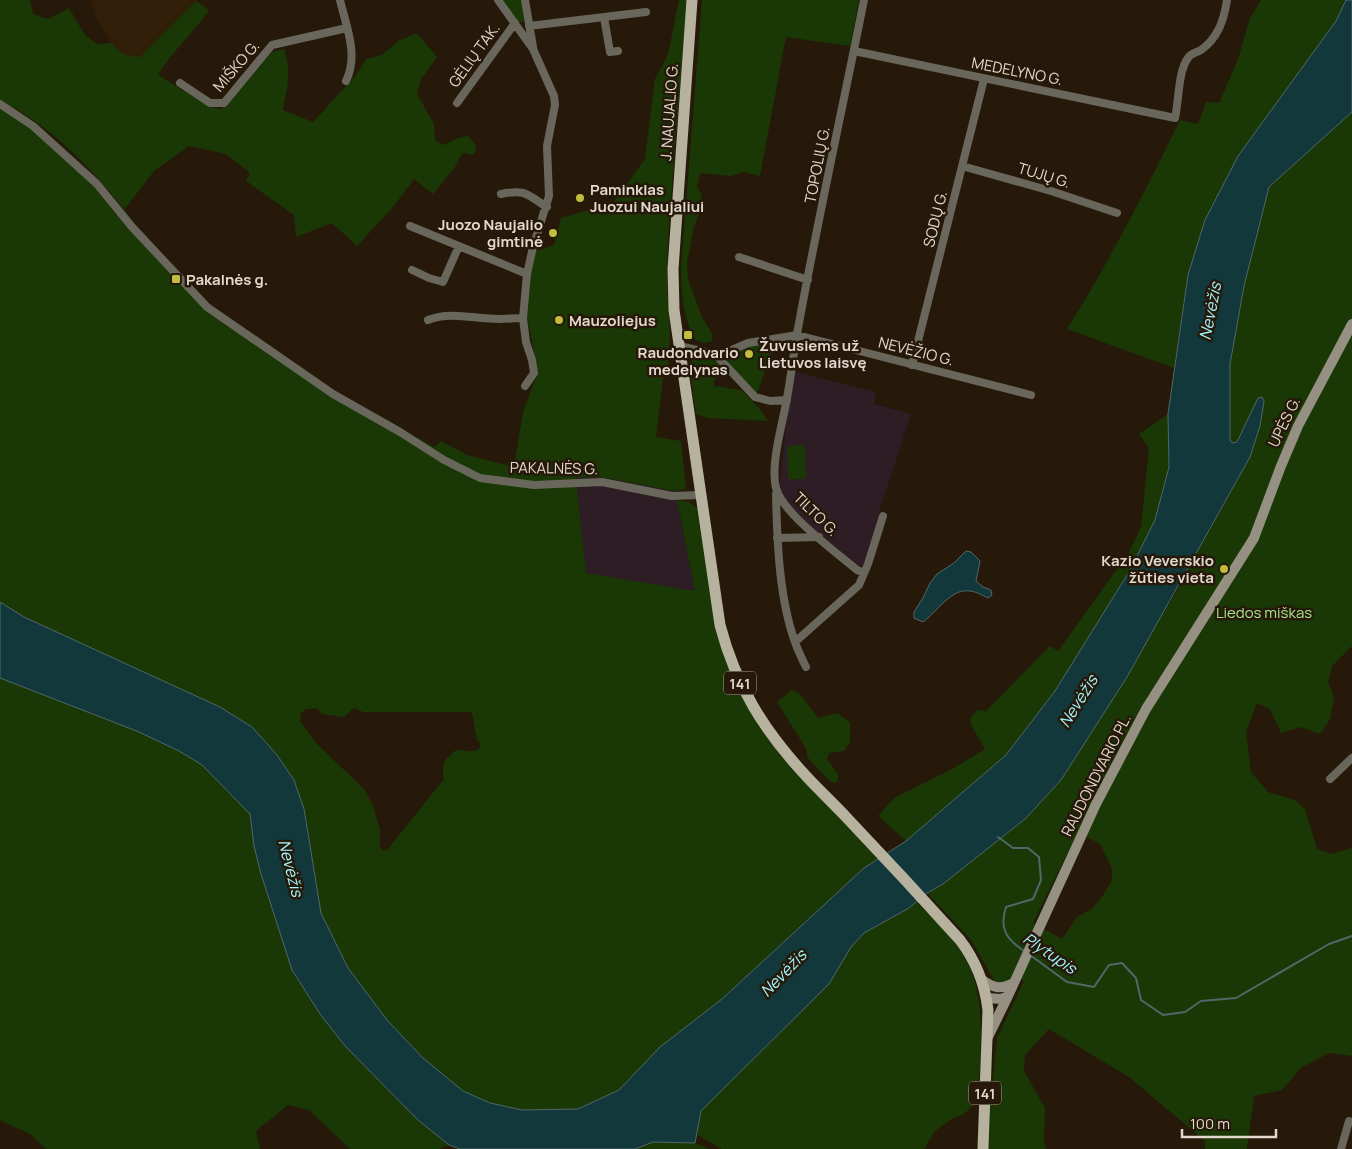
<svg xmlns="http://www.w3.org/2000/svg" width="1352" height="1149" viewBox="0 0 1352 1149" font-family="Manrope,sans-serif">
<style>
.commercial{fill:#2e1d25}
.built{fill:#301e08}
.green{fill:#193806;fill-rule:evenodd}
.water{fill:#12383c;stroke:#506868}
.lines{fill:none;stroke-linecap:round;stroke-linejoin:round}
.stream{stroke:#506868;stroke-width:2}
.minor{stroke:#69665c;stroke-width:8}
.secondary{stroke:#959081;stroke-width:10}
.primary{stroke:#b7b29d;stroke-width:11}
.poi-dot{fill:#c2bd3f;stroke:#261909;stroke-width:2}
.labels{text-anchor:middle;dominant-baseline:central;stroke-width:5;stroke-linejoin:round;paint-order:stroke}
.shield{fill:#261909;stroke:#aa9f93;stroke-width:1}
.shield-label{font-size:14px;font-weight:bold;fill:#e2d8ce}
.street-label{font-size:15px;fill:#e2d8ce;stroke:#261909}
.poi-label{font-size:15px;font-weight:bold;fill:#e2d8ce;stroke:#261909;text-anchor:start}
.park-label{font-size:15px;fill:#a5e589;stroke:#261909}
.water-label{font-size:16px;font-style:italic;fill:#a0f5fe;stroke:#261909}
</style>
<rect width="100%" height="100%" fill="#261909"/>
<!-- commercial -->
<path class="commercial" d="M795,372L876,392L874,404L911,414L880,509L865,564L859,566L793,512L781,493L780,483L788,406Z
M600,477L675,491L695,591L586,574L576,478Z"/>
<!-- built -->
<path class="built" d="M92,0H197L140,57H129L120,52L111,43L97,20L91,4Z"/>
<!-- green -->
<path class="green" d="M0,0H30L33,14L48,19L69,8L85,35L97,44L111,43C120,53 126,57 140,57L196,1L209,10C194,33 172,51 158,75L210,107L220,109L226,106L272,52L284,49C292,74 287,85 283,110L313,122L356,75L366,59L382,55L398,41L417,33L437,57L421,79L417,94L434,124L435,140L443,145L458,138L468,136L476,146V151L473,155L467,153L462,154L455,167L433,194L414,179L393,207L357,246L332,223L296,237L294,215L246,181L250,173L226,154L189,146L154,171L124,210L152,244L212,306L321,383L434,447L441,441L467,455L514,467L523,412L538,372L527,316L529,278L536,251L554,245L561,218L613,203L645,159L655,79L668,55L679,0H687L668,235L667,286L670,335L668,365L663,379L656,437L681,441L686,489L675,491L600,477L576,478L586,573L695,591L677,500C689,502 690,502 699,510L724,656L734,682L764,734L780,755L878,859L864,868L722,999L661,1047L619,1090L578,1109L522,1110L490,1103L463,1091L423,1058L387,1020L348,968L321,913L304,809L294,780L220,707L24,617L0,602V108C42,134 89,174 117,216L124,210C100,178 63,139 30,118C21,111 10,106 0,100ZM317,708L322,714L344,717L354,708L363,712H472L477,740L481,744C479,755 465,750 456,750C444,761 441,762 444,779L388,849L383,851L380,846V830L373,806L364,789L317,744L300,721L301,713L306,709Z
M501,0H523L524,22H519L514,19Z
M702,0H859L850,46L786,37L760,176L744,172L731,176L700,173L697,187L701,193L702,206L694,227L687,263L688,279L701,315L713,336L711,342L705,343L695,340C683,316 681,294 681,267Z
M1261,0H1346L1336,21L1188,275L1174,368L1067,329C1109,262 1145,192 1180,120L1198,124L1206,102L1219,103L1238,59L1250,18Z
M1352,112V646L1332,666L1328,682L1334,697L1330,719L1320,734L1301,727L1281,733L1270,709L1257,703L1246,732L1251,772L1268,792L1295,800L1305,809L1317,849L1331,854L1352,848V1056L1329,1053L1302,1067L1282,1090L1254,1096L1247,1149H1205V1141L1129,1077L1049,1029L1025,1055L1024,1071L1045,1108L1044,1143L1046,1149H989L990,1107L997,1038L1024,981L1014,974L1008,983L998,982L994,980L971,940L927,893L943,884L1025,819L1061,780L1172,599L1250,457L1260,426L1258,398L1237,442L1232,443L1230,440V364L1244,286L1269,187ZM1078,832L1100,844L1112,869V880L1102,897L1092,909L1077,917L1062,939L1033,923Z
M775,341L757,394L723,359L744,347Z
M693,352C713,356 719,362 732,376L720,375L714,380V386L741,390L759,408L768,421L708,418L696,414L689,363L696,358L690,354Z
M1168,414L1169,467L1155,520L1129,572L1055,691L1006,755L906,841L878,816L894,798L954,768L985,749L971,725L970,718L978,710L986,711L1050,646L1058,651L1128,554L1141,527L1149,448L1139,434Z
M805,445L806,479H788L787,446Z
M0,678L139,732L179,751L202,765L250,814L254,846L261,874L292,970L320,1014L345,1046L418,1120L449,1145L439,1149H350L309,1110L288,1105L256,1131L260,1149H46L30,1134L0,1120Z
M792,690L800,694L818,718L838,713L850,723V742L844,751L829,753L827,759L838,774V781L834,783L829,780L807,757V750L777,702Z
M917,902C930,917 950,933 961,950C989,995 980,1050 978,1100L964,1114L952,1119L935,1131L924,1149H722L697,1135L701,1111L829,984L851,947L864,933L909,908Z
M653,1142L695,1143L709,1149H635Z"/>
<!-- water -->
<path class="water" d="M1346,0H1352V112L1269,187L1244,286L1230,364V440L1232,443L1237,442L1258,398L1262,397L1264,401L1260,426L1250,457L1127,677L1061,780L1025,819L943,884L927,893L909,908L864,933L851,947L829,984L701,1111L695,1143L653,1142L635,1149H460L449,1145L418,1120L345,1046L320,1014L292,970L261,874L254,846L250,814L202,765L179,751L139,732L0,678V602L24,617L220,707L252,727L277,755L294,780L304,809L321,913L348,968L387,1020L423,1058L463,1091L490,1103L522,1110L578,1109L619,1090L660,1047L722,999L864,868L906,841L1006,755L1055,691L1129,572L1155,520L1169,467L1168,414L1188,275L1205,220L1238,156L1336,21Z
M966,551L971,552L980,561L976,581L983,587L991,590L992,595L988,598C982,595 975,591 969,591C951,588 936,613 923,622L914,618V612L923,598L930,583L937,574L954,563Z"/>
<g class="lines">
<!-- stream -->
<path class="stream" d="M998,837L1013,848H1028L1039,857L1041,880L1033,899L1006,907C999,928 1006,939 1024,951
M1030,955L1067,982L1094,987L1109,965L1122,963L1136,978L1141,1000L1163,1015L1185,1012L1201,1001L1236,998L1329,944L1352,936"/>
<!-- minor -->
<path class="minor" d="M340,0C346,26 359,55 346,81
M498,0L533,49L554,96L555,105L547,146L549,196L533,247L527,274L523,318L526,342L532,360L534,373L525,386
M525,0L533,47
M864,0C842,111 817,223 797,334C793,356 791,377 787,398C783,423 770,463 776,488C782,513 837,553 857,570L864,573
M604,17L610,52L618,51
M529,26L646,12
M854,51L1175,118C1179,101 1178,71 1188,58C1191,53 1196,53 1201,50C1218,38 1224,20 1227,0
M180,83L210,103H224L272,45L347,28
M457,103L515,23
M0,104L33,126L97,184L132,227L207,307L333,394L400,432L444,460L480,478L534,485L602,482L672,496L700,495
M962,166L1051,191L1117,213
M501,194C526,189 526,194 547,207
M410,226L527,274
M739,257L808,280
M412,270L429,278L443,282L459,246
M428,320C451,311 474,319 499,319C507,319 515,318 523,318
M679,346L715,354L725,353L748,343L797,335L1031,395
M715,354L755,397L770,401L787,400
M912,365L984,79
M776,494C777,540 779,598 795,642C798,651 802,659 806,667
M777,538L819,537
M795,642L859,585L868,564L883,516
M1330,779L1352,758
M1341,1149L1349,1121L1352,1122"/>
<!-- secondary -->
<path class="secondary" d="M981,979C993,988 1000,990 1014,983
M987,998L1001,999L1008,996
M988,1037L1008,996L1096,804L1146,709L1254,538L1281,466L1298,426L1352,324"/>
<!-- primary -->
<path class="primary" d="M692,0L673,269L674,310L720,625C736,686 764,731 807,777C820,791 834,804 847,818C885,858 923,899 960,940C976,961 985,985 988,1010L983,1149"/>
</g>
<!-- markers -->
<g class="poi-dot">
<circle cx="580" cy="198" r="5"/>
<circle cx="553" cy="233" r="5"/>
<rect x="171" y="274" width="10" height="10" rx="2.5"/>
<circle cx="559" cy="320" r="5"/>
<rect x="683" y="330" width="10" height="10" rx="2.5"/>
<circle cx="749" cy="354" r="5"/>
<circle cx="1224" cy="569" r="5"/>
</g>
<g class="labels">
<!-- shield labels -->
<g class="shield">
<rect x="724" y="671.5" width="32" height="23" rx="4"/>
<rect x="969" y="1081.5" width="32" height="23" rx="4"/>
</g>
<g class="shield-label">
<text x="740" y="683">141</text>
<text x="985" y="1093">141</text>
</g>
<!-- street labels -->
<g class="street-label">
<text transform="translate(474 55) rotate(-54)">GĖLIŲ TAK.</text>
<text transform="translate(236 66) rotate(-49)">MIŠKO G.</text>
<text transform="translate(1017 71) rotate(11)">MEDELYNO G.</text>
<text transform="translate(669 112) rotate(-86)">J. NAUJALIO G.</text>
<text transform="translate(817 165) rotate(-79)">TOPOLIŲ G.</text>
<text transform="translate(1044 175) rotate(17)">TUJŲ G.</text>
<text transform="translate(935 219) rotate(-76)">SODŲ G.</text>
<text transform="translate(916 351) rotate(14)">NEVĖŽIO G.</text>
<text transform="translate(1284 422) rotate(-64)">UPĖS G.</text>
<text transform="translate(554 468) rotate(1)">PAKALNĖS G.</text>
<text transform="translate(816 514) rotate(44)">TILTO G.</text>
<text transform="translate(1096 775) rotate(-63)">RAUDONDVARIO PL.</text>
</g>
<!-- poi labels -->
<g class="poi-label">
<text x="590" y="189">Paminklas<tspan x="590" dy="17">Juozui Naujaliui</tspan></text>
<text x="543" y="224" text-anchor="end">Juozo Naujalio<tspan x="543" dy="17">gimtinė</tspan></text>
<text x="186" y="279">Pakalnės g.</text>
<text x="569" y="320">Mauzoliejus</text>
<text x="759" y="345">Žuvusiems už<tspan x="759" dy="17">Lietuvos laisvę</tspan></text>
<text x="688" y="352" text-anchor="middle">Raudondvario<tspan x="688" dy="17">medelynas</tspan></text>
<text x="1214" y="560" text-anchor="end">Kazio Veverskio<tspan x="1214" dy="17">žūties vieta</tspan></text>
</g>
<!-- park labels -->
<g class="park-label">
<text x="1264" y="612">Liedos miškas</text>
</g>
<!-- water labels -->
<g class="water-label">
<text transform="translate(1210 311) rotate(-79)">Nevėžis</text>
<text transform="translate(1078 701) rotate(-58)">Nevėžis</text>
<text transform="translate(291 868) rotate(76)">Nevėžis</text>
<text transform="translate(1050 953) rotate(34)">Plytupis</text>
<text transform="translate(783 973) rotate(-46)">Nevėžis</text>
</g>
</g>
<!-- scale -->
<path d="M1182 1129v8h94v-8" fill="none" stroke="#e2d8ce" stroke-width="2.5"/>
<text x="1190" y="1129" font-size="15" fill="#e2d8ce" stroke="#261909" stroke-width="4" paint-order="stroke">100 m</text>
</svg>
